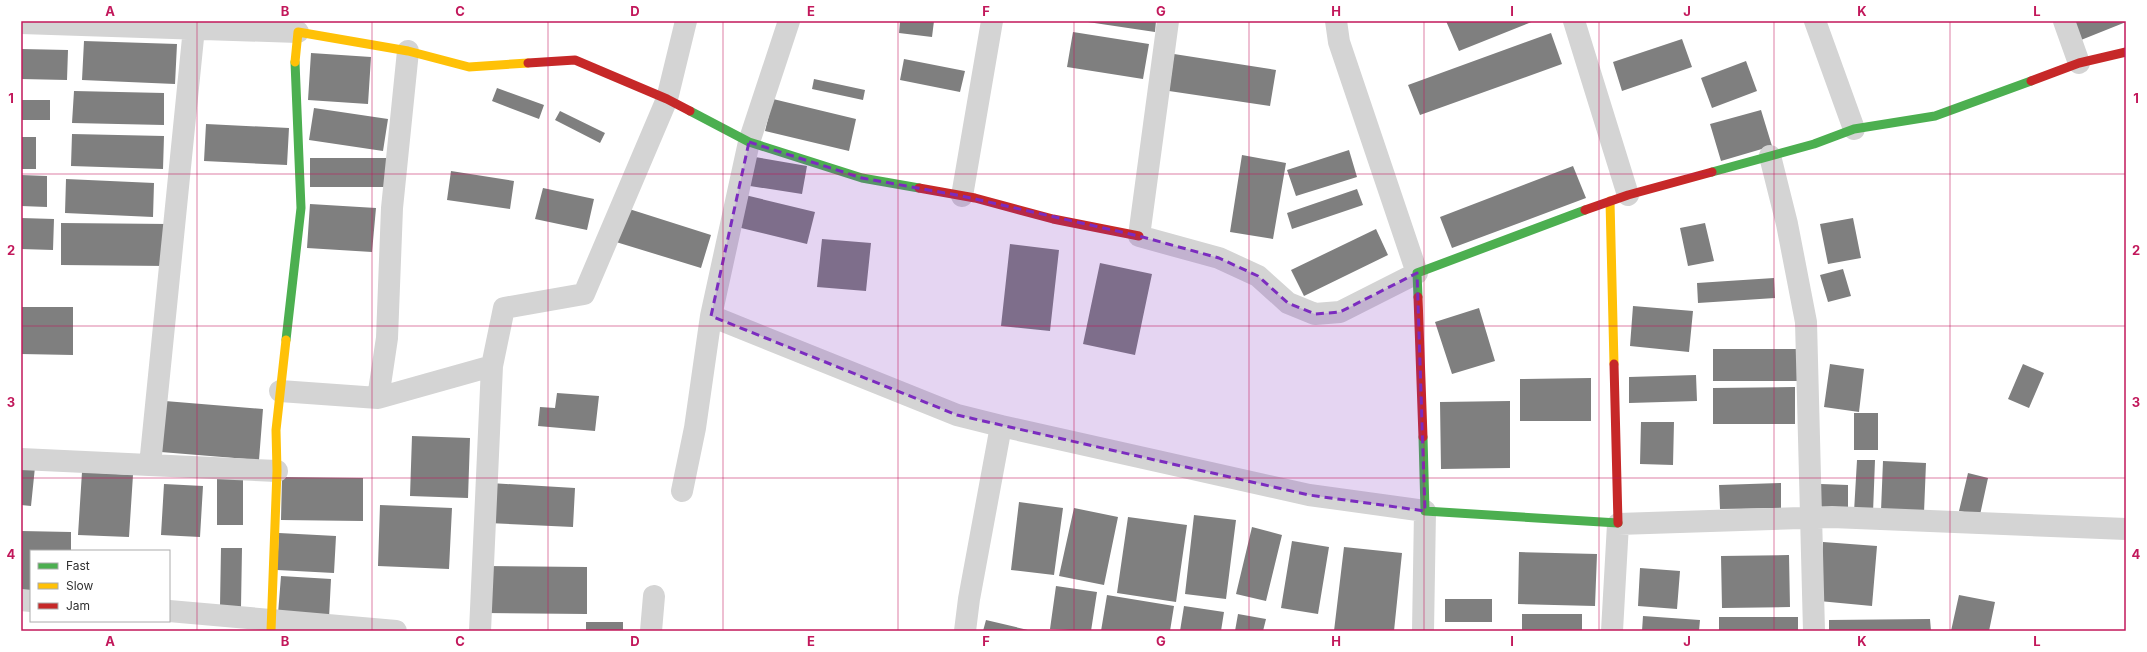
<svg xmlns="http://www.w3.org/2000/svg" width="2147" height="652" viewBox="0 0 2147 652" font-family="Inter,sans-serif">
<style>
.building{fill:#7f7f7f}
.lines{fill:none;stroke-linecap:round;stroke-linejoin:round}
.street{stroke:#d4d4d4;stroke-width:22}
.fast{stroke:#4caf50;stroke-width:9}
.slow{stroke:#ffc107;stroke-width:9}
.jam{stroke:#c62828;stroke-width:9}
.marked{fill:#7b2cbf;fill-opacity:0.2;stroke:#7b2cbf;stroke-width:3;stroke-dasharray:8 5;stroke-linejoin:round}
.grid{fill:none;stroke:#c2185b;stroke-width:1;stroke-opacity:0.55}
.neatline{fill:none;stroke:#c2185b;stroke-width:1.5}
.grid-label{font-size:13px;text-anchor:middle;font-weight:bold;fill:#c2185b}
</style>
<rect width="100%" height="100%" fill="#fff"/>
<!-- building -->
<path class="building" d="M900,21H934L932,37L899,33Z
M1081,21H1156L1155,32Z
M1446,21H1534L1459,51Z
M2073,21H2126V22L2081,40Z
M1073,32L1149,44L1143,79L1067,67Z
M1551,33L1562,64L1420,115L1408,85Z
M1682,39L1692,67L1622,91L1613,62Z
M84,41L177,44L175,84L82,80Z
M21,49L68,50L67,80L21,79Z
M311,53L371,57L368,104L308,100Z
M1174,54L1276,70L1270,106L1169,91Z
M904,59L965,71L960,92L900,80Z
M1746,61L1757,91L1712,108L1701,78Z
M814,79L865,90L863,100L812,89Z
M497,88L544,105L539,119L492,101Z
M74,91L164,93V125L72,123Z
M773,99L856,119L849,151L765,131Z
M21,100H50V120H21Z
M314,108L388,119L383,151L309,140Z
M1761,110L1772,146L1721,161L1710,124Z
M560,111L605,133L600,143L555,120Z
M206,124L289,128L287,165L204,161Z
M72,134L164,136L163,169L71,166Z
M21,137H36V169H21Z
M1349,150L1357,177L1296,196L1287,170Z
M1242,155L1286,163L1273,239L1230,232Z
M755,157L807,166L802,194L750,186Z
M310,158H386V187H310Z
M1573,166L1586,198L1452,248L1440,217Z
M451,171L514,181L510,209L447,200Z
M21,175L47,176V207L21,206Z
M66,179L154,183L153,217L65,213Z
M543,188L594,199L587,230L535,219Z
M1357,189L1363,205L1292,229L1287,213Z
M745,195L815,212L807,244L737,227Z
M310,204L376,208L372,252L307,248Z
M626,208L711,235L701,268L616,242Z
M21,218L54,219L53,250L21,249Z
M1853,218L1861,258L1828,264L1820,224Z
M61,223L169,224L168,266L61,265Z
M1705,223L1714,261L1688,266L1680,228Z
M1376,229L1388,255L1304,296L1291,270Z
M822,239L871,243L866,291L817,287Z
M1010,244L1059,250L1050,331L1001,326Z
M1100,263L1152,274L1135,355L1083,344Z
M1843,269L1851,296L1828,302L1820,275Z
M1774,278L1775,298L1698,303L1697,283Z
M1633,306L1693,311L1689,352L1630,346Z
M21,307H73V355L21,354Z
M1479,308L1495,361L1452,374L1435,322Z
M1713,349H1798V381H1713Z
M1830,364L1864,369L1859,412L1824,407Z
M2023,364L2044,373L2029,408L2008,399Z
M1696,375L1697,401L1629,403V377Z
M1591,378V421H1520V379Z
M1795,387V424H1713V388Z
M557,393L599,396L595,431L538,426L540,407L555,408Z
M165,401L263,409L259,460L161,452Z
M1510,401V468L1441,469L1440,402Z
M1854,413H1878V450H1854Z
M1641,422H1674L1673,465L1640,464Z
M412,436L470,438L468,498L410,496Z
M1857,460H1875L1873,513L1854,512Z
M1883,461L1926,463L1924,513L1881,511Z
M21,466L35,467L31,506L21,505Z
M82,472L133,475L129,537L78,535Z
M217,473H243V525H217Z
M1968,473L1988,478L1980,515L1959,511Z
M282,477L363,478V521L281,520Z
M490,483L575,488L573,527L488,523Z
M1781,483V508L1720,509L1719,485Z
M164,484L203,486L200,537L161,535Z
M1821,484L1848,485V514L1821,513Z
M1019,502L1063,508L1054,575L1011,570Z
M380,505L452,508L449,569L378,566Z
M1074,508L1118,517L1104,585L1059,576Z
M1194,515L1236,520L1226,599L1185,594Z
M1128,517L1187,525L1176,602L1117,593Z
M1252,527L1282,535L1266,601L1236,594Z
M21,531L71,532V551H31V592H21Z
M279,533L336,536L334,573L277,570Z
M1292,541L1329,547L1318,614L1281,608Z
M1823,542L1877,546L1872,606L1819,601Z
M1344,547L1402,553L1394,631H1334Z
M221,548H242L241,607L220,606Z
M1519,552L1597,554L1595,606L1518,604Z
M1789,555L1790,607L1722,608L1721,556Z
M485,566L587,567V614L485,613Z
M1640,568L1680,571L1677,609L1638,606Z
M281,576L331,579L329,618L278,614Z
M1056,586L1097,592L1091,631L1050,629Z
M1107,595L1174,606L1170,631H1101Z
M1959,595L1995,602L1989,631H1951Z
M1445,599H1492V622H1445Z
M1184,606L1224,612L1221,631H1180Z
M1238,614L1266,619L1263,631H1235Z
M1522,614H1582V631H1522Z
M1643,616L1700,620L1699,631H1642Z
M1719,617H1798V631H1719Z
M1930,619L1931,631H1829V620Z
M986,620L1028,630V631H983Z
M586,622H623V631H586Z"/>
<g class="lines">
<!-- street -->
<path class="street" d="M1168,21L1139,236L1219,258L1258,276L1288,303L1315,314L1340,312L1417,273L1339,42L1336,21
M1574,21L1628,195
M1815,21L1854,129
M2064,21L2079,63
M21,23L298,32
M408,51L392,208L387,338L378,398L492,366
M1770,156L1787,224L1806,322L1814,631
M962,196L992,21
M711,316L957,415L1001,426
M280,391L378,398
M21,459L277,471
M150,465L194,28
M682,491L695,428L711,316L749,142L789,21
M21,600L31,601
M169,611L396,631
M480,631L492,366L504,308L584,294L667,99L686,21
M651,631L654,596
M965,631L969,599L1001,426L1309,495L1425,511L1423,631
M1612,631L1618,524L1832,517L2126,529"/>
<!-- fast -->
<path class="fast" d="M690,111L749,142L862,178L919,188
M1712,172L1814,144L1854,129L1935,116L2031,81
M1418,297L1417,273L1585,210
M286,340L301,208L295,62
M1423,437L1425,511L1618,523"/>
<!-- slow -->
<path class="slow" d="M295,62L298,32L408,51L469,67L528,63
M1610,201L1614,364
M271,631L277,471L276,430L286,340"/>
<!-- jam -->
<path class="jam" d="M528,63L575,60L667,99L690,111
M2031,81L2079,63L2126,52
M919,188L975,198L1053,219L1139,236
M1585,210L1628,195L1712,172
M1418,297L1423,437
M1614,364L1618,523"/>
</g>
<!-- marked area -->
<path class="marked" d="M749,142L862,178L962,196L1139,236L1219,258L1258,276L1288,303L1315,314L1340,312L1417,273L1425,511L1309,495L957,415L711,316Z"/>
<!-- grid -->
<path class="grid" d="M197,21V631M372,21V631M548,21V631M723,21V631M898,21V631M1074,21V631M1249,21V631M1424,21V631M1599,21V631M1774,21V631M1950,21V631M21,174H2126M21,326H2126M21,478H2126"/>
<!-- border -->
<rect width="2147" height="652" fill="none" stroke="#ffffff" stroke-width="44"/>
<!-- legend -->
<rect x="30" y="550" width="140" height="72" fill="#ffffff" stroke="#acacac"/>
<rect x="38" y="563" width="20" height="6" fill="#4caf50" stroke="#acacac"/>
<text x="66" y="570" font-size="12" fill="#303030">Fast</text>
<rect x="38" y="583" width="20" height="6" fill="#ffc107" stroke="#acacac"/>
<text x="66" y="590" font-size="12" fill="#303030">Slow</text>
<rect x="38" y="603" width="20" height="6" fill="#c62828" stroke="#acacac"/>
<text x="66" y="610" font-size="12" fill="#303030">Jam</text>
<rect x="22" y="22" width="2103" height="608" class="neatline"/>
<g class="grid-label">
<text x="110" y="16">A</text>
<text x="285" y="16">B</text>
<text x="460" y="16">C</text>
<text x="635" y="16">D</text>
<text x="811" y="16">E</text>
<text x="986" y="16">F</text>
<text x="1161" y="16">G</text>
<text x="1336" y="16">H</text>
<text x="1512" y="16">I</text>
<text x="1687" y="16">J</text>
<text x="1862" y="16">K</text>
<text x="2037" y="16">L</text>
<text x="11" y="103">1</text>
<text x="2136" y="103">1</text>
<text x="11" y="255">2</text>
<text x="2136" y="255">2</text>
<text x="11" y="407">3</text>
<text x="2136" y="407">3</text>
<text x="11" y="559">4</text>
<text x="2136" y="559">4</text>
<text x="110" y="646">A</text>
<text x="285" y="646">B</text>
<text x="460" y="646">C</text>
<text x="635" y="646">D</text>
<text x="811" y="646">E</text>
<text x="986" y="646">F</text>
<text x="1161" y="646">G</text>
<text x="1336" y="646">H</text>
<text x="1512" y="646">I</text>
<text x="1687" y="646">J</text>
<text x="1862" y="646">K</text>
<text x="2037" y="646">L</text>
</g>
</svg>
